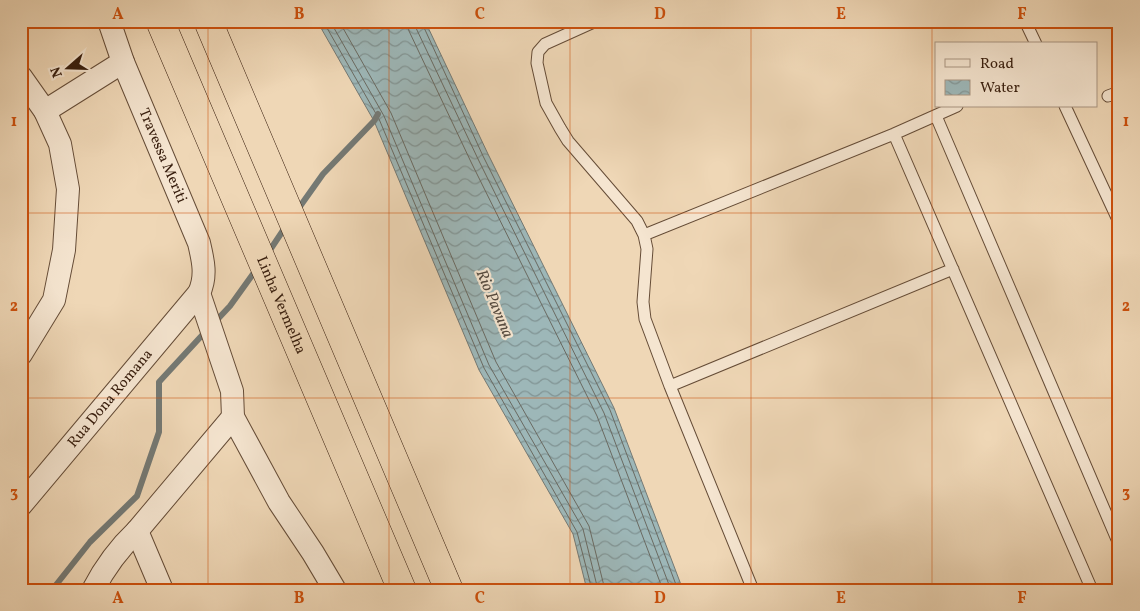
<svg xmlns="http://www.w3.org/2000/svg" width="1140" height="611" viewBox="0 0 1140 611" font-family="Vollkorn,serif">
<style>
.water{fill:url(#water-waves);stroke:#747974}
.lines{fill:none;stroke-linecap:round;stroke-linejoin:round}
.shore{stroke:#6a6a62;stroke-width:1}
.stream{stroke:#747974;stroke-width:6}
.service-casing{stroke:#654c37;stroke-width:13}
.minor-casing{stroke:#654c37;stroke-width:24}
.motorway-casing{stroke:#371d0d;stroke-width:29}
.service{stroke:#f5e5d0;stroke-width:11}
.minor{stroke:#f5e5d0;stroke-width:22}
.motorway{stroke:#efd7b6;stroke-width:28}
.grid{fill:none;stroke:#cd500c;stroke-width:1;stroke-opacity:0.55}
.labels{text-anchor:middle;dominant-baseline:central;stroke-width:4.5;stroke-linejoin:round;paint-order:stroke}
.street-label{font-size:15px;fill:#371d0d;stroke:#f5e5d0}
.water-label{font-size:16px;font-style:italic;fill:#564b40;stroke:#f5e5d0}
.neatline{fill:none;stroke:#cd500c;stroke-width:2}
.grid-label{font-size:16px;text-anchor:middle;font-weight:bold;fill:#cd500c}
</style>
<defs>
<pattern id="water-waves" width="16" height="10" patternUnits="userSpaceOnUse" patternTransform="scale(1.25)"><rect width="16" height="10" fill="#9db7b8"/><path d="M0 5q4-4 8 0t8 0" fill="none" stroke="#819494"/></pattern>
</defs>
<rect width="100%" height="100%" fill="#efd7b6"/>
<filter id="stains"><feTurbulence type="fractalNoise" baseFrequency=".004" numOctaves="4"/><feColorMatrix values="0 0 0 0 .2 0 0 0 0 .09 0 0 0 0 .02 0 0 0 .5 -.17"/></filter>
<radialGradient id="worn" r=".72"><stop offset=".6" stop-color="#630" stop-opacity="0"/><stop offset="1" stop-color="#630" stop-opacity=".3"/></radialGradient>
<!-- water -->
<path class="water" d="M317,21H425L488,154L614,408L683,590H587L573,534L479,370L374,121Z"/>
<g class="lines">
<!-- shore -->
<path class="shore" d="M323,21L379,119L484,368L577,532L592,590
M330,21L384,116L489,365L583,529L598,590
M339,21L391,113L496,362L589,526L605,590
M407,21L409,31L471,162L597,416L663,590
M415,21L416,28L478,159L604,413L671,590
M421,21L483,156L610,410L678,590"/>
<!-- stream -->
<path class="stream" d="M296,212L323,174L374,121L378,114
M268,253L286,226
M215,322L230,306L258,267
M52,590L90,542L137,496L159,432V382L206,331"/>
<defs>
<path id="service" d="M596,21L545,44L538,52L537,63L546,103L560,128L568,141L637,221L644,235L647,249L643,302L645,319L670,386L753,590
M1025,21L1036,44
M1108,96L1119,92
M1065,106L1119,222
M936,116L1119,544
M894,134L1092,590
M644,235L894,134L957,106
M670,386L953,269"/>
<g id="minor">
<path d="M21,77L45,111L60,144L68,189L64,250L54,300L21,354"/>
<path d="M45,111L123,62"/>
<path d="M199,293L232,391L233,417L279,502L313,553L335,590"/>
<path id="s1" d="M21,505L199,293C207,276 203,260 199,243L123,62L109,21"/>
<path d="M137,531L162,590"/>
<path d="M93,590C105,567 119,548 137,531L233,417"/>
</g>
<g id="motorway">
<path id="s2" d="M160,21L402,590"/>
<path d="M208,21L449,590"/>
</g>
</defs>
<!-- service casing -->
<use href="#service" class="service-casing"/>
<!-- minor casing -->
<use href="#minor" class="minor-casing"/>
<!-- motorway casing -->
<use href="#motorway" class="motorway-casing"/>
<!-- service -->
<use href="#service" class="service"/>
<!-- minor -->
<use href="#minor" class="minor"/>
<!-- motorway -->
<use href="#motorway" class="motorway"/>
</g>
<!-- grid -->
<path class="grid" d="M208,21V590M389,21V590M570,21V590M751,21V590M932,21V590M21,213H1119M21,398H1119"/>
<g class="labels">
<!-- street labels -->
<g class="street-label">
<text transform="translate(162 156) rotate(67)">Travessa Meriti</text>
<text stroke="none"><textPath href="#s2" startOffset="309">Linha Vermelha</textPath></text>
<text stroke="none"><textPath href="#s1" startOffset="139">Rua Dona Romana</textPath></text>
</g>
<!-- water labels -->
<g class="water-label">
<text transform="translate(494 304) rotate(67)">Rio Pavuna</text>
</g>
</g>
<!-- margin -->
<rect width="1140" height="611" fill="none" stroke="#efd7b6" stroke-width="55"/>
<!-- legend -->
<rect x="935" y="42" width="162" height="65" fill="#f5e5d0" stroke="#a99582"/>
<rect x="945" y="59" width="25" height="8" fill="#f5e5d0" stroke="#a99582"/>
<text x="980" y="68" font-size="15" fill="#371d0d">Road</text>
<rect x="945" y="80" width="25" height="15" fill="url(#water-waves)" stroke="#a99582"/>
<text x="980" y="92" font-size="15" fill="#371d0d">Water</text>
<!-- north arrow -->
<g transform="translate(68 68) rotate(250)" stroke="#f5e5d0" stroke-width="4" paint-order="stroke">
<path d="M0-4L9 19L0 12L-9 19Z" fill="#371d0d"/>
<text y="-8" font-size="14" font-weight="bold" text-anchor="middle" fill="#371d0d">N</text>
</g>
<rect x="28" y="28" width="1084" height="556" class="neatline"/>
<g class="grid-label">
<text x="118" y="19">A</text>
<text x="299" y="19">B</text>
<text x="480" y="19">C</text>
<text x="660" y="19">D</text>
<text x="841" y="19">E</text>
<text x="1022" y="19">F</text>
<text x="14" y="126">1</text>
<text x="1126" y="126">1</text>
<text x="14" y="311">2</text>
<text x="1126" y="311">2</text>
<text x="14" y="497">3</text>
<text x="1126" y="497">3</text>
<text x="118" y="603">A</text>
<text x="299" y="603">B</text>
<text x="480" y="603">C</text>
<text x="660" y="603">D</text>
<text x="841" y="603">E</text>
<text x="1022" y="603">F</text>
</g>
<rect width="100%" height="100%" filter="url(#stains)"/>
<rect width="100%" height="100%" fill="url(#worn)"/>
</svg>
